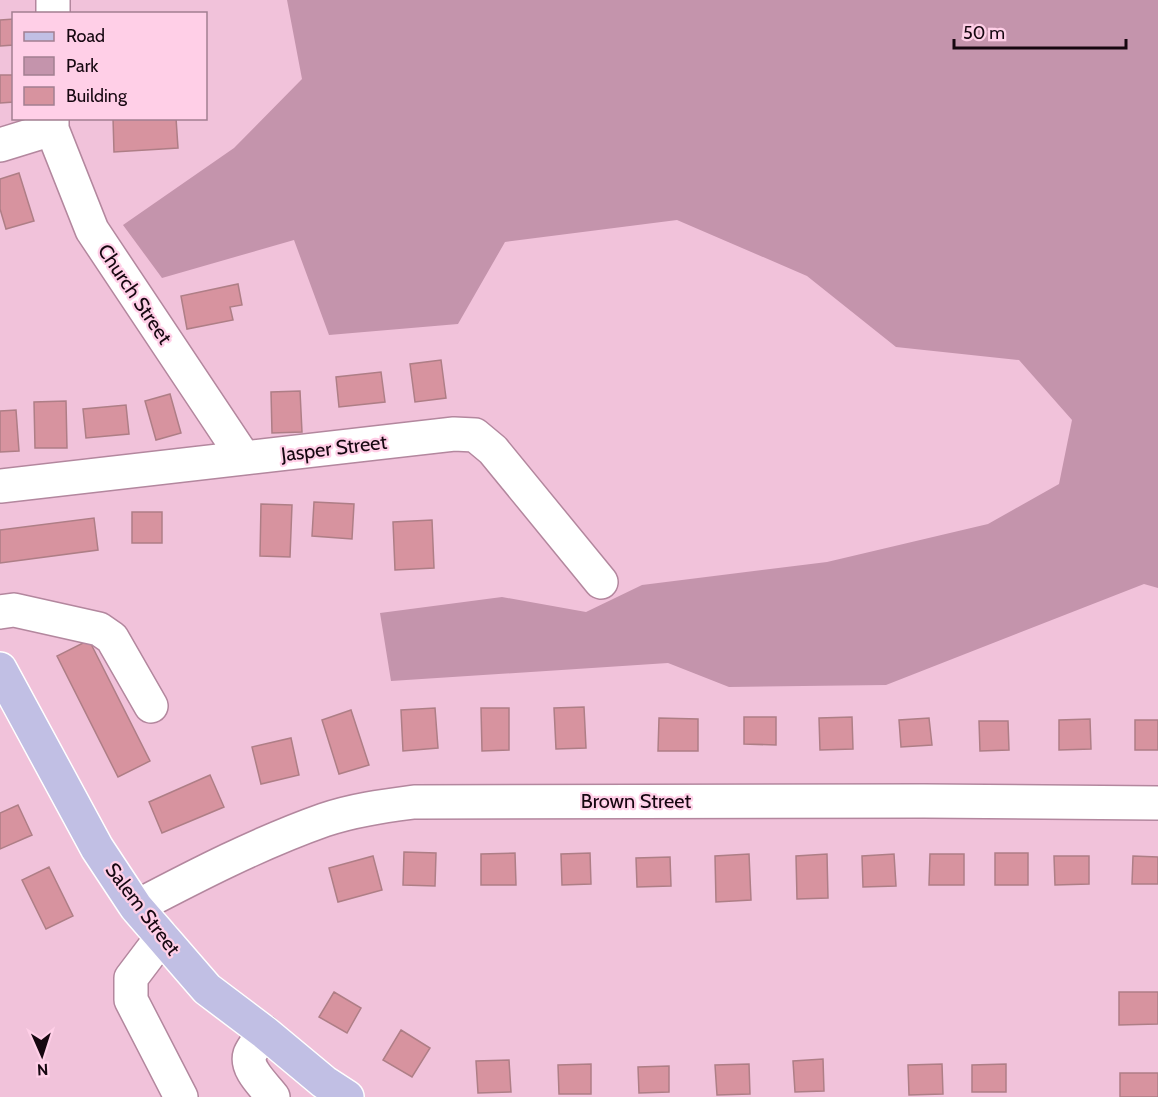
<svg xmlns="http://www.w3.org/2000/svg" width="1158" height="1097" viewBox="0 0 1158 1097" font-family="Cabin,sans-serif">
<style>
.green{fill:#c494ac}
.building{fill:#d7939f;stroke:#ae7e86;stroke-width:1.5}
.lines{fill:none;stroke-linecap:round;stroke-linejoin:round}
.minor-casing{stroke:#b3879e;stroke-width:36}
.major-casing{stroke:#fff;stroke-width:36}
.minor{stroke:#fff;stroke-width:33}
.major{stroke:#c1bfe4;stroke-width:33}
.labels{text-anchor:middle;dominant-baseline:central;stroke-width:4.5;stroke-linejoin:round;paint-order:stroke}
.street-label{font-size:20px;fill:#160710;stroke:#ffcfe7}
</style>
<rect width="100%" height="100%" fill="#f1c2da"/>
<!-- green -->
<path class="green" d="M287,0H1158V588L1144,584L886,685L729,687L668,663L391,681L380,613L502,597L586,612L642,585L827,562L988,524L1059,484L1072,420L1019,360L896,347L807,276L677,220L505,242L458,324L329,335L294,240L162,278L123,225L234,148L302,79Z"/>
<!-- building -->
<path class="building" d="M14,19V45L0,46V20Z
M0,75H14V102L0,103Z
M113,118H176L178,148L114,152Z
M19,173L34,221L6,229L0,209V179Z
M238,284L242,305L230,307L233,320L187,329L181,296Z
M441,360L446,398L415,402L410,364Z
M381,372L385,402L339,407L336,377Z
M300,391L302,432L272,433L271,392Z
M170,394L181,433L156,440L145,401Z
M66,401L67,448H35L34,402Z
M126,405L129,434L86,438L83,409Z
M16,410L19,451L0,452V411Z
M314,502L354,504L352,539L312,536Z
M261,504L292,505L290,557L260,556Z
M132,512H162V543H132Z
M94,518L98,550L0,563V530Z
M432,520L434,568L395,570L393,522Z
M89,640L150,761L118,777L57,656Z
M584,707L586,748L556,749L554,708Z
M435,708L438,748L403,751L401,710Z
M481,708H509V750L482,751Z
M351,710L369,765L339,774L322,720Z
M744,717H776V745L744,744Z
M852,717L853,749L820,750L819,718Z
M659,718L698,719V751H658Z
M929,718L932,745L901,747L899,720Z
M1090,719L1091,749L1059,750V720Z
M1135,720H1158V750H1135Z
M979,721H1008L1009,750L980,751Z
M291,738L299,775L261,784L252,747Z
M210,775L224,807L162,833L149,802Z
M18,805L32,835L0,849V813Z
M404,852L436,853L435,886L403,885Z
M515,853L516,885H481V854Z
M590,853L591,884L562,885L561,854Z
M995,853H1028V885H995Z
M749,854L751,900L716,902L715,856Z
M827,854L828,898L797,899L796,856Z
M894,854L896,886L863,887L862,856Z
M930,854H964V885H929Z
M373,856L382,890L338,902L329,868Z
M1054,856H1089V884L1055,885Z
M1133,856L1158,857V884H1132Z
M670,857L671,886L637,887L636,858Z
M49,867L73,916L46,929L22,880Z
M334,992L361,1008L347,1033L319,1017Z
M1119,992H1158V1024L1119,1025Z
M401,1030L430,1048L412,1077L383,1060Z
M823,1059L824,1091L795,1092L793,1061Z
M509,1060L511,1092L478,1093L476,1061Z
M591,1064V1094H559L558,1065Z
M749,1064L750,1094L717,1095L715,1065Z
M942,1064L943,1094L909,1095L908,1065Z
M1006,1064V1092H972V1065Z
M669,1066V1092L639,1093L638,1067Z
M1120,1073H1158V1097H1120Z"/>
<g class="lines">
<defs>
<path id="minor" d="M53,14V0
M52,118V129L92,230L244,458
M0,145L52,129
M0,486L454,434L475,435L493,450L601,582
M0,612L14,610L99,629L112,638L151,706
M136,907C197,875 259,843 324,820C353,810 384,806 414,802L924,801L1158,803
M162,937L131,978V1000L181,1097
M264,1032C260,1039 253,1047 250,1054C245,1069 265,1086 273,1097"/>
<path id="major" d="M0,669L97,848L136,907L207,989L264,1032L324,1082L347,1097"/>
</defs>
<!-- minor casing -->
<use href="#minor" class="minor-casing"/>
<!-- major casing -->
<use href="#major" class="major-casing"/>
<!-- minor -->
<use href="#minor" class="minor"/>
<!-- major -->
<use href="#major" class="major"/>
</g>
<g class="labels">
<!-- street labels -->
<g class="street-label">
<text transform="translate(135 294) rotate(56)">Church Street</text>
<text transform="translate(334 448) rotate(-7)">Jasper Street</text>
<text x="636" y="801">Brown Street</text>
<text transform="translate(143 909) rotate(53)">Salem Street</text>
</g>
</g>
<!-- legend -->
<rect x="12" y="12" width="195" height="108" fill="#ffcfe7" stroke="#a27f91" stroke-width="1.5"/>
<rect x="24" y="32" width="30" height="9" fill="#c1bfe4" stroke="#a27f91" stroke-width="1.5"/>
<text x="66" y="42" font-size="18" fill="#160710">Road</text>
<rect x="24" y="57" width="30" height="18" fill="#c494ac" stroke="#a27f91" stroke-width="1.5"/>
<text x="66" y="72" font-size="18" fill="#160710">Park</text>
<rect x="24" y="87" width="30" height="18" fill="#d7939f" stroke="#a27f91" stroke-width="1.5"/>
<text x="66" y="102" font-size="18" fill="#160710">Building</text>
<!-- north arrow -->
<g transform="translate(42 1055) rotate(177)" stroke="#ffcfe7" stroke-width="4.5" paint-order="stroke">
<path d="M0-4.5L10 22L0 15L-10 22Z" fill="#160710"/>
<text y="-9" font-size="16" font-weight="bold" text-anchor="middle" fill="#160710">N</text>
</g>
<!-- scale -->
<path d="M954 39v9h172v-9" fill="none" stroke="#160710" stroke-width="3"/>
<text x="963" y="39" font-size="18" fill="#160710" stroke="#ffcfe7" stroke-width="4.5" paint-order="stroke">50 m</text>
</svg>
